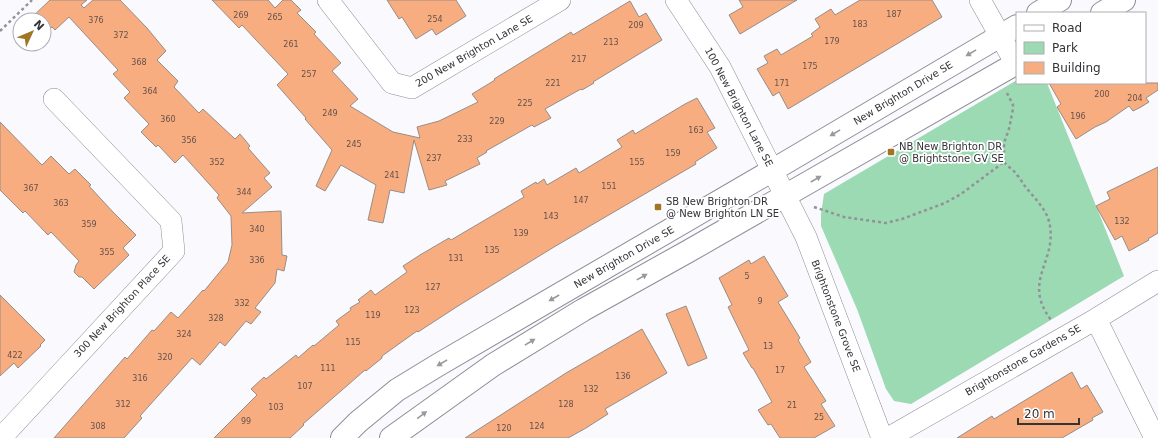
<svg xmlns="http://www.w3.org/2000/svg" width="1158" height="438" viewBox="0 0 1158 438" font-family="'DejaVu Sans',sans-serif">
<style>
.green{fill:#9bdab3}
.building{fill:#f8ad81;stroke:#978d87}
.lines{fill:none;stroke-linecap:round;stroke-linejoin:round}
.minor-casing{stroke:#8d8d97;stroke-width:22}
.tertiary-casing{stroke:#8d8d97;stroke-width:24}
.path{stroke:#929297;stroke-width:2.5;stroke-dasharray:3 3;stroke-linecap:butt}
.minor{stroke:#fff;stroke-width:21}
.tertiary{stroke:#fff;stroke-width:22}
.oneway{fill:#99999c}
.poi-dot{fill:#a17526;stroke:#fff;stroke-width:1.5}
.labels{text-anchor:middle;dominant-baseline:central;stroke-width:3.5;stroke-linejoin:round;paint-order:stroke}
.number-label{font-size:8px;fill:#64524a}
.street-label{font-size:10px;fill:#333338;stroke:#fff}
.poi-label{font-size:10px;fill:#333338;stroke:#fff;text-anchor:start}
</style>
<rect width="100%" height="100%" fill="#f9f9fe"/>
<!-- green -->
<path class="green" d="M1017,80V83H1047L1124,276L911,404L894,401L886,389L857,309L821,226V214L824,194Z"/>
<!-- building -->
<path class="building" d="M50,0H87L81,5L84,8L93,0H120L147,28L166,51L157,60L178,81L174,87L198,112L199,113L203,109L235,139L240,134L250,146L248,148L270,173L264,178L272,187L242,213L281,211L282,255L287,256L284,271L277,269L275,283L255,308L261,312L251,324L246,321L225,346L220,342L200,365L192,358L140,416L142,418L124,438H54L125,357L127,359L152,330L154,331L171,312L178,318L203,290L204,291L228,262L232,245L231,216L217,198L219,195L183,155L175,163L158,145L156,147L141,132L149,124L124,98L130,92L113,74L118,70L69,17L55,30L52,27L44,34V20H29Z
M212,0H268L275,8L283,0H291L301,10L297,13L316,32L314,34L341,63L332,71L358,99L350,106L393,132L420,138L417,127L439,121L478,102L472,94L495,80L494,79L571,32L573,35L630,1L639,17L646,13L662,40L593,82L594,83L582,90L581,89L545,109L551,118L534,127L532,125L486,151L487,152L477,158L480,164L445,181L447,185L429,190L414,140L404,193L390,190L383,223L368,220L376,185L341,165L325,191L316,186L332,150L305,119L306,118L277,85L288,74L242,25L239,28Z
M387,0H456L466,16L436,35L432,29L416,39L402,17L399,19Z
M739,0H797L740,34L729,15L743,7Z
M860,0H932L942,17L788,109L779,92L773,96L757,69L768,63L764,56L777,49L781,55L813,36L811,34L820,27L815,19L831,9L835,15Z
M1049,83H1158V90L1146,98L1149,102L1141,107L1133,111L1129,106L1106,122L1095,127L1076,139L1057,107L1061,104Z
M697,98L715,128L707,132L717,148L695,162L696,164L554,247L458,306L418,332L417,331L382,356V358L366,371L365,370L303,424L304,425L290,438H214L257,395L251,389L264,377L266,379L296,355L298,358L313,345L314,346L339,325L336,321L351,310L350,308L360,302L358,300L371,290L375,295L407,272L403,266L420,255L449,238L451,240L524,197L521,191L536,182L537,184L544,179L547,185L576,168L579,173L622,147L617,140L633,130L635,134L685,104Z
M0,122L42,165L51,156L69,174L75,169L91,185L89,186L113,212L136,235L123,248L129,255L94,289L82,277H79L74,272L76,265L79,261L51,232L48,235L25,211L23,213L0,190Z
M1158,167V233L1148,239L1149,240L1129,251L1122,236L1115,240L1096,206L1110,199L1107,192Z
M764,256L788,296L778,302L800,338L798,340L811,362L804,367L826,401L821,404L835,426L814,438H780L771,424L768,425L758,410L772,402L753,368H752L743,353L749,350L728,307L732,305L719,278L749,260L751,264Z
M0,295L45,340L40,345L41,346L18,368L14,363L0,376Z
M686,306L707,358L688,366L666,314Z
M642,329L667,373L605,409L608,414L586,428L568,438H465L566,373Z
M1072,372L1081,389L1087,385L1103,412L1092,418L1093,420L1062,438H957L992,416L994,419Z"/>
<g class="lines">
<defs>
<path id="minor" d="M328,0L392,83L412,88L560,0
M676,0L720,67L806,237L882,438
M980,0L1016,64
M1096,319L1155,438
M1,438L174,251L171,221L54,99
M888,438L1096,319L1158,281"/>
<path id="tertiary" d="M1038,13L1060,0
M1102,13L1124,0
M342,438L358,422L397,390L438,365L773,170L1017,26
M391,438L493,365L583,310L687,252L1017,63"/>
</defs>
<!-- minor casing -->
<use href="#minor" class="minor-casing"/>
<!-- tertiary casing -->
<use href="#tertiary" class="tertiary-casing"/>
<!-- path -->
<path class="path" d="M0,31L32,0
M1007,93L1013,105V109L1009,129L1004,143V162C1008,167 1014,170 1017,175C1020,178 1022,182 1024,185C1034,198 1048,210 1050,226C1056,263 1022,281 1051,320
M814,207L844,217L886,223L902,219L945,203L961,194L1004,162"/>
<!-- minor -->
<use href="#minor" class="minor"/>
<!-- tertiary -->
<use href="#tertiary" class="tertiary"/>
</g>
<!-- one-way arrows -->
<defs><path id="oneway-solid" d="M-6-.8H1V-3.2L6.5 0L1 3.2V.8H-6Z"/></defs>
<g class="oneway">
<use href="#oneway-solid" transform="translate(971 53) rotate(149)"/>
<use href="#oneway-solid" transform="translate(835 133) rotate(149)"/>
<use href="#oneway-solid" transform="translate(816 179) rotate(-30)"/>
<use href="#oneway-solid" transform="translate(642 277) rotate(-29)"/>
<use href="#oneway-solid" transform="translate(554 298) rotate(150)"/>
<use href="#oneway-solid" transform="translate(530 342) rotate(-31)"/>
<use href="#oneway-solid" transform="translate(442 363) rotate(149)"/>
<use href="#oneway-solid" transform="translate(422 415) rotate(-37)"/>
</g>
<!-- markers -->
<g class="poi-dot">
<rect x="887" y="148" width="8" height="8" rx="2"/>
<rect x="654" y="203" width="8" height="8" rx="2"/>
</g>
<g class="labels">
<!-- number labels -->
<g class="number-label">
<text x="894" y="14">187</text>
<text x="241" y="15">269</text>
<text x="275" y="17">265</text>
<text x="435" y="19">254</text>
<text x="96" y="20">376</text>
<text x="860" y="24">183</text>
<text x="636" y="25">209</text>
<text x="121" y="35">372</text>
<text x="832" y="41">179</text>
<text x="611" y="42">213</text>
<text x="291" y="44">261</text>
<text x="579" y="59">217</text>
<text x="139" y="62">368</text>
<text x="810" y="66">175</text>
<text x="309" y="74">257</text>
<text x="553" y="83">221</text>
<text x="782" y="83">171</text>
<text x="150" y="91">364</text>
<text x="1102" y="94">200</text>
<text x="1135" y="98">204</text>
<text x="525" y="103">225</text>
<text x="330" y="113">249</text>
<text x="1078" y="116">196</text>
<text x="168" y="119">360</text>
<text x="497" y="121">229</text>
<text x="696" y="130">163</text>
<text x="465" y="139">233</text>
<text x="189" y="140">356</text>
<text x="354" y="144">245</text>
<text x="673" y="153">159</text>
<text x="434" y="158">237</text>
<text x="217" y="162">352</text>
<text x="637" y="162">155</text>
<text x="392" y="175">241</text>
<text x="609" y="186">151</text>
<text x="31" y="188">367</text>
<text x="244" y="192">344</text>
<text x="581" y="200">147</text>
<text x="61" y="203">363</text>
<text x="551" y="216">143</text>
<text x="1122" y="221">132</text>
<text x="89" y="224">359</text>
<text x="257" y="229">340</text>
<text x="521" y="233">139</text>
<text x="492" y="250">135</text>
<text x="107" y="252">355</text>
<text x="456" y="258">131</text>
<text x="257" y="260">336</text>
<text x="747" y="276">5</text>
<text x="433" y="287">127</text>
<text x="760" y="301">9</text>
<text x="242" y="303">332</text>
<text x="412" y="310">123</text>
<text x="373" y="315">119</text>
<text x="216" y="318">328</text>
<text x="184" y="334">324</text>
<text x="353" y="342">115</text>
<text x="768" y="346">13</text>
<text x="15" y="355">422</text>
<text x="165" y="357">320</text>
<text x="328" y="368">111</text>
<text x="780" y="370">17</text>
<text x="623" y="376">136</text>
<text x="140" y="378">316</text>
<text x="305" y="386">107</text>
<text x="591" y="389">132</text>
<text x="123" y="404">312</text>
<text x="566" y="404">128</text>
<text x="792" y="405">21</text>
<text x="276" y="407">103</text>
<text x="819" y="417">25</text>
<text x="246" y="421">99</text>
<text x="98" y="426">308</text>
<text x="537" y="426">124</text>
<text x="504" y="428">120</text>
</g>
<!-- street labels -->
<g class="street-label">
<text transform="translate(474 51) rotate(-30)">200 New Brighton Lane SE</text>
<text transform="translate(903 93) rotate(-31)">New Brighton Drive SE</text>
<text transform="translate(739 107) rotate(62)">100 New Brighton Lane SE</text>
<text transform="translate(624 257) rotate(-30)">New Brighton Drive SE</text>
<text transform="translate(122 306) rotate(-47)">300 New Brighton Place SE</text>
<text transform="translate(836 316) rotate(69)">Brightonstone Grove SE</text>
<text transform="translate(1023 360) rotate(-30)">Brightonstone Gardens SE</text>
</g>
<!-- poi labels -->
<g class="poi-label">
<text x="899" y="146">NB New Brighton DR<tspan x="899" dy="12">@ Brightstone GV SE</tspan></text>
<text x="666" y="201">SB New Brighton DR<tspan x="666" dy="12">@ New Brighton LN SE</tspan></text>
</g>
</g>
<!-- legend -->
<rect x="1016" y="12" width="130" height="72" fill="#ffffff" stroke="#adadaf"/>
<rect x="1024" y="25" width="20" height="6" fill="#ffffff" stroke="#adadaf"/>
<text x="1052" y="32" font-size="12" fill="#333338">Road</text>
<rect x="1024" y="42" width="20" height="12" fill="#9bdab3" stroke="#adadaf"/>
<text x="1052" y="52" font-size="12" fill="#333338">Park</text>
<rect x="1024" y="62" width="20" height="12" fill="#f8ad81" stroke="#adadaf"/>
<text x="1052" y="72" font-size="12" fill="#333338">Building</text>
<!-- north arrow -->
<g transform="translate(32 32) rotate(46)"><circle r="19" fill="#ffffff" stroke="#adadaf"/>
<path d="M0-3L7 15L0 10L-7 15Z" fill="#a17526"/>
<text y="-6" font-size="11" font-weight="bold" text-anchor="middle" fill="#333338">N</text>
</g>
<!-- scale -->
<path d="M1018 418v6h61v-6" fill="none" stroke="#333338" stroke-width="2"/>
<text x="1024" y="418" font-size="12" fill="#333338" stroke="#ffffff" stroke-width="3" paint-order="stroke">20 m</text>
</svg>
